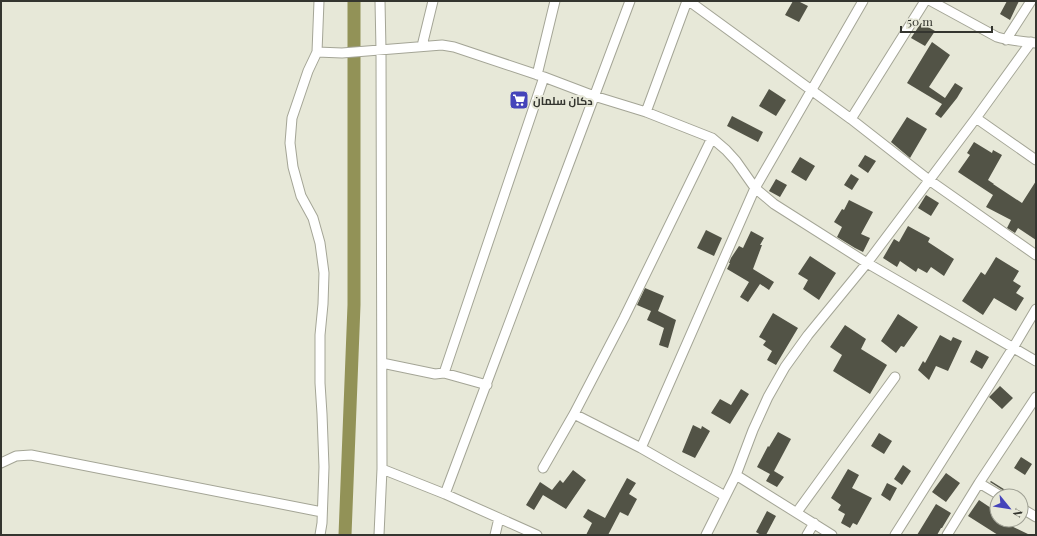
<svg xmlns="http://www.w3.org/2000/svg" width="1037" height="536" viewBox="0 0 1037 536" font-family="'Playfair Display',Cairo,serif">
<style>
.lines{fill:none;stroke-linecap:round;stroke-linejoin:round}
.canal{stroke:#929257;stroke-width:13}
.building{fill:#525346}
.minor-casing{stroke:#a4a596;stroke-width:11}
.minor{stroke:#fff;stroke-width:9}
.labels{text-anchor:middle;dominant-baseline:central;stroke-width:4;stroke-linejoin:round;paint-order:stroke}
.poi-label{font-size:11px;font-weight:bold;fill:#34352f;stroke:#e7e8d8;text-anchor:start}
</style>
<rect width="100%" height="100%" fill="#e7e8d8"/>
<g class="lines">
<!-- canal -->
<path class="canal" d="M345,535L354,305V1"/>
</g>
<!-- building -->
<path class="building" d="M793,1H798L808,6L799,22L785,15Z
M1007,1H1019L1010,20L1000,14Z
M921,23L935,31L925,46L911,38Z
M932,42L950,55L929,87L945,98L955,83L963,88L957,98L941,118L935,114L942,104L907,83Z
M769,89L786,100L776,116L759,106Z
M732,116L763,132L758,142L727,126Z
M907,117L927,129L910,158L891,142Z
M974,142L992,153L993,150L1002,155L988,180L994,184H993L1022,203L1036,181V240L1018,228L1015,233L1007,228L1011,220L986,207L993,195L958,172L970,155L967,153Z
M865,155L876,161L868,173L858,166Z
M800,157L815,166L806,181L791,172Z
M851,174L859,179L852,190L844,185Z
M776,179L787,185L780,197L769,191Z
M926,195L939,203L931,216L918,208Z
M849,200L873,212L861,234L870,238L863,252L855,248L837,237L842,227L834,222L842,209L844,210Z
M908,226L930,238L928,242L954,259L944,276L931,267L927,273L918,268L916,272L900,261L897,267L883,258L894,239L899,242Z
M706,230L722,238L714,256L697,248Z
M751,231L764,238L760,245H762L753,269L774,282L769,290L760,284L748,302L740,297L749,282L727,269L730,263H729L731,258L739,246L743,248Z
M810,256L836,273L819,300L803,289L808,280L798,274Z
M996,257L1019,271L1013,281L1021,286L1016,293L1024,298L1016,311L994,298L983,315L962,301L981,272L985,275Z
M645,288L664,296L658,311L676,320L668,348L659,345L664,328L647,320L651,311L637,305Z
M773,313L798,328L776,365L767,360L772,351L763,345L766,341L759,337Z
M898,314L918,327L904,347L901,346L896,353L881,341Z
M845,325L866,339L861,349L887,365L870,394L833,371L842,355L830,347Z
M940,335L951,341L953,337L962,341L948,371L936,366L929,380L918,370L923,361L925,363Z
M976,350L989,357L982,369L970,362Z
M1000,386L1013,398L1002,409L989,397Z
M741,389L749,394L730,424L711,413L720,399L731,405Z
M693,425L701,429L702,426L710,431L695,458L682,452Z
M778,432L791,439L774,471L784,477L777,487L766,481L770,474L757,467L768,446L769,447Z
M879,433L892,441L884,454L871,446Z
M1021,457L1032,464L1025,475L1014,468Z
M903,465L911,471L902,485L894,479Z
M848,469L859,475L852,488L872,498L857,525L853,523L850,528L841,523L845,514L838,510L841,505L831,498Z
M573,470L586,480L566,509L543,495L534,510L526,505L540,482L552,490L560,480L563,483Z
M946,473L960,483L946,502L932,492Z
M627,478L636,483L629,494L637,499L628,516L620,512L608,535H586L592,523L583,517L588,509L605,518Z
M991,481L1015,496H1007L1006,493L1004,491L990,482Z
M887,483L897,488L890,501L881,495Z
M979,500L997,512V520H1007L1005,523L1030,535H998L968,516Z
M936,504L951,513L942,528H941L937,535H917Z
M767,511L776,516L766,535H761L756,532Z"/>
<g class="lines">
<defs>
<path id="minor" d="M319,1L317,52L342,53L442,45L454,47L544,77L594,96L646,112L712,138L726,150L736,161L755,188L774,204L867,263L1036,361
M689,1L851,119L929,180L1036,255
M931,1L997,37C1010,41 1023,41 1036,43
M1006,40L1031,1
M422,46L433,1
M317,52L308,71L292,118L290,143L293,167L301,196L313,218L320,243L324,273L323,304L320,335V383L322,414L324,467L322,523L320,535
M537,75L555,1
M646,112L687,1
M976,118L1036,160
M851,119L925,1
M382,363L435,374L444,373L487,385
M444,373L544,77
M574,414L641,448L725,496
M641,448L755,188L863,1
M1,463L16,456L31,455L322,512
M543,468L574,414L624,318L712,138
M382,469L445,494L537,535
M736,475L832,535
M979,483L1001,496
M445,494C508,330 567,165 630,1
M1021,508L1036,517
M797,512L895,377
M379,535L382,469L381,50L380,1
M495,535L499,518
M706,535L736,475L753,430L768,397L785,367L808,335L867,263L976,118L1031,42
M807,535L814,523
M895,535L1013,348L1036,309
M947,535L979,483L1036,397"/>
</defs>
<!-- minor casing -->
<use href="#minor" class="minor-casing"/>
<!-- minor -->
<use href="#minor" class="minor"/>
</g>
<!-- icons -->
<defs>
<symbol id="supermarket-square" viewBox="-11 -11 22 22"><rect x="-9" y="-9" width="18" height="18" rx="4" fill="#4544ba" stroke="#e7e8d8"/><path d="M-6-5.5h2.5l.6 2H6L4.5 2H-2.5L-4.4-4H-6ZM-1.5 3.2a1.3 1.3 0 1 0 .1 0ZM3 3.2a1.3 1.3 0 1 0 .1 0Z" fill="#fff"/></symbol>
</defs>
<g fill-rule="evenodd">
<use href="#supermarket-square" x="508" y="89" width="22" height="22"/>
</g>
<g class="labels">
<!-- poi labels -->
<g class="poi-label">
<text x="533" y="100">دكان سلمان</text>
</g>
</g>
<!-- border -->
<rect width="1037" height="536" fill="none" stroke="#34352f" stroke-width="4"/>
<!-- north arrow -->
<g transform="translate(1009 508) rotate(120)"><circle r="19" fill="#e7e8d8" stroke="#9fa094"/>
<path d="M0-3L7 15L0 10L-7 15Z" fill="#4544ba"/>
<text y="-6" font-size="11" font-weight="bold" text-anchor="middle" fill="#34352f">N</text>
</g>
<!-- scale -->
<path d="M901 26v6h91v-6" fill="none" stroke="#34352f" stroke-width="2"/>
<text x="907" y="26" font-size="12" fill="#34352f" stroke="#e7e8d8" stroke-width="3" paint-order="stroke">50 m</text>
</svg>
